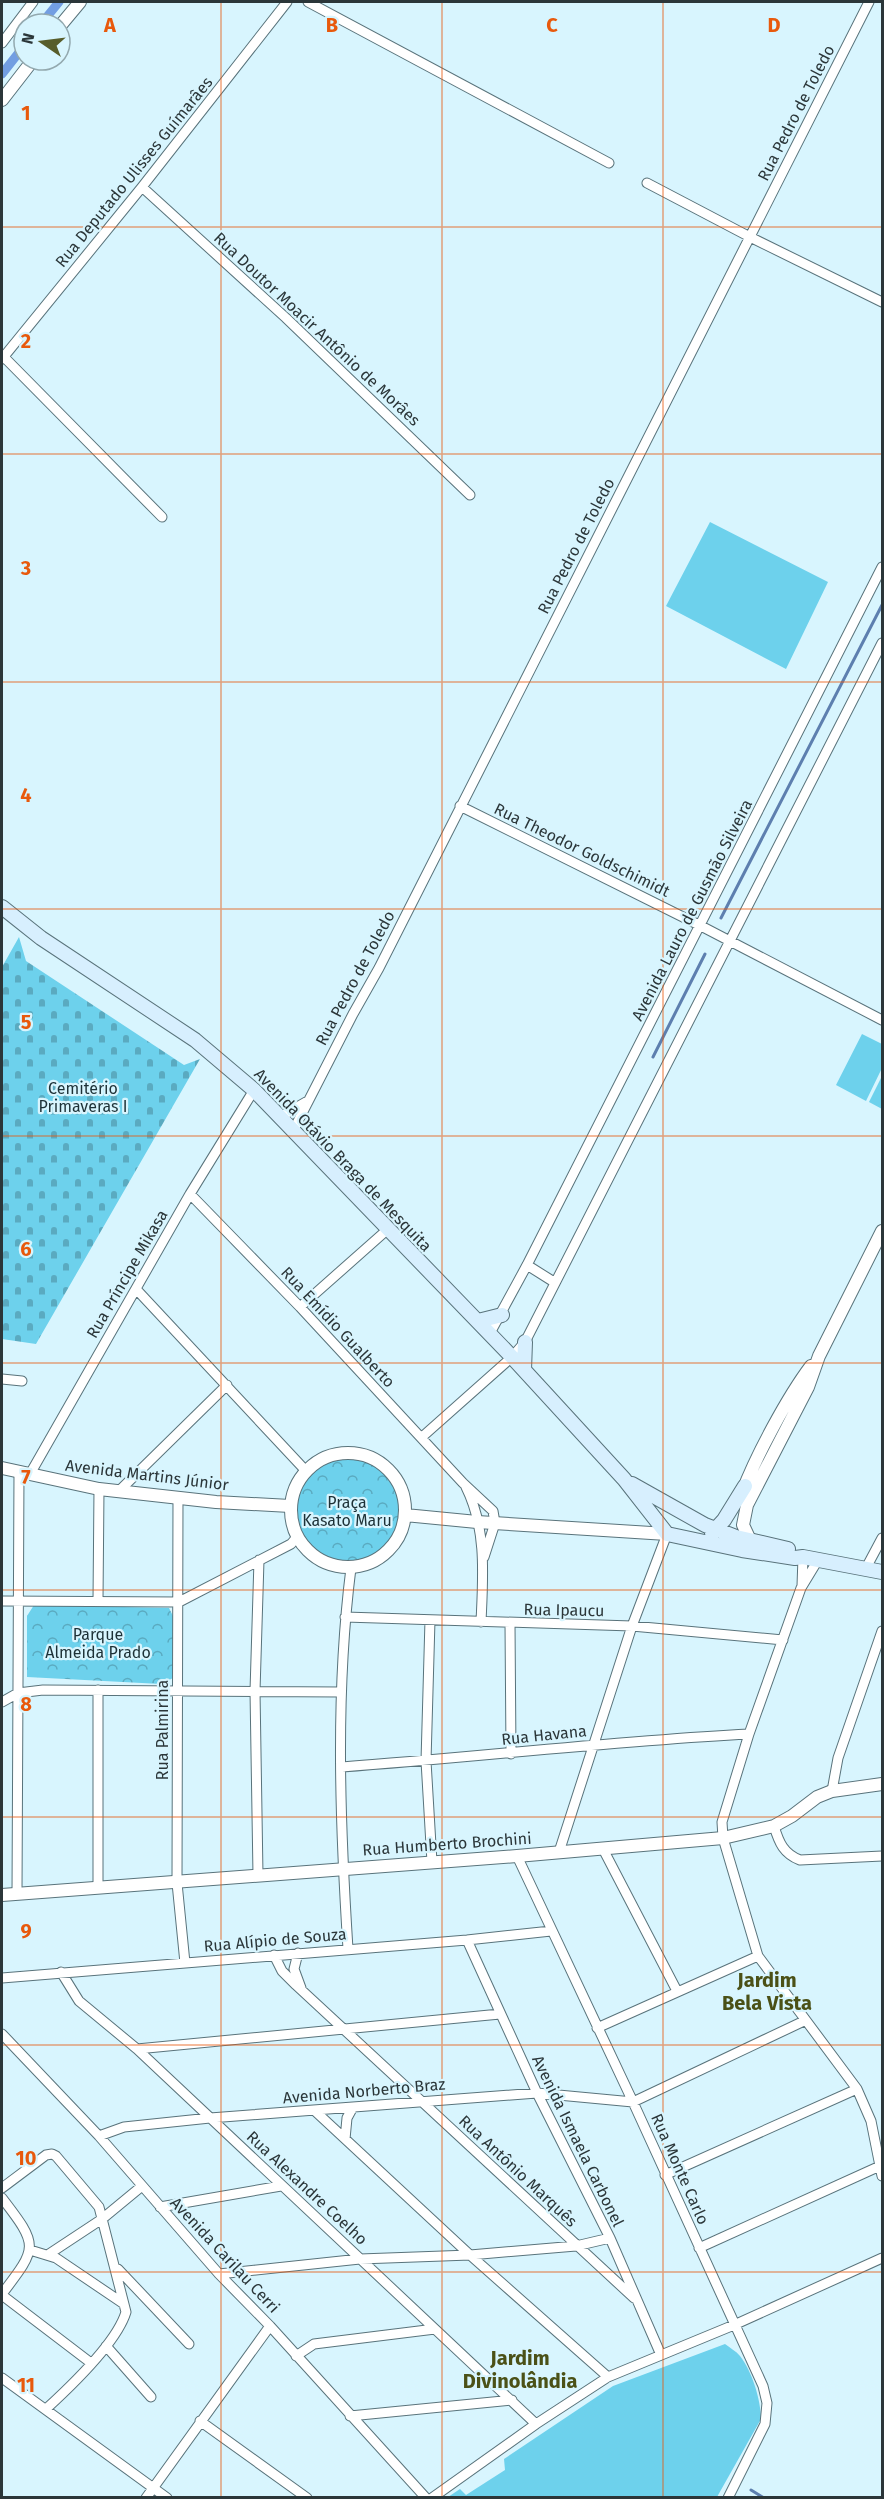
<svg xmlns="http://www.w3.org/2000/svg" width="884" height="2499" viewBox="0 0 884 2499" font-family="'Fira Sans',sans-serif">
<style>
.grass{fill:#6dd1ec}
.forest{fill:url(#forest-crowns)}
.cemetery{fill:url(#cemetery-stones)}
.lines{fill:none;stroke-linecap:round;stroke-linejoin:round}
.stream{stroke:#5d7faf;stroke-width:3}
.canal{stroke:#729ee2;stroke-width:9}
.minor-casing{stroke:#59737b;stroke-width:11}
.tertiary-casing{stroke:#59737b;stroke-width:14}
.secondary-casing{stroke:#59737b;stroke-width:16}
.minor{stroke:#fff;stroke-width:9}
.tertiary{stroke:#fff;stroke-width:12}
.secondary{stroke:#d7effe;stroke-width:14}
.grid{fill:none;stroke:#e8590c;stroke-width:1.5;stroke-opacity:0.55}
.labels{text-anchor:middle;dominant-baseline:central;stroke-width:4.5;stroke-linejoin:round;paint-order:stroke}
.street-label{font-size:16px;fill:#2b3639;stroke:#d8f5fe}
.park-label{font-size:16px;fill:#1d3137;stroke:#d8f5fe}
.quarter-label{font-size:20px;font-weight:bold;fill:#4b5117;stroke:#d8f5fe}
.grid-label{font-size:20px;text-anchor:middle;font-weight:bold;fill:#e8590c;stroke:#d8f5fe;stroke-width:4.5;stroke-linejoin:round;paint-order:stroke}
</style>
<defs>
<pattern id="forest-crowns" width="20" height="18" patternUnits="userSpaceOnUse" patternTransform="scale(1.5)"><rect width="20" height="18" fill="#6dd1ec"/><path d="M2 6a3 3 0 1 1 6 0M12 15a3 3 0 1 1 6 0" fill="none" stroke="#5aaac0"/></pattern>
<pattern id="cemetery-stones" width="16" height="16" patternUnits="userSpaceOnUse" patternTransform="scale(1.5)"><rect width="16" height="16" fill="#6dd1ec"/><path d="M2 7V4a2 2 0 0 1 4 0v3zM10 15v-3a2 2 0 0 1 4 0v3z" fill="#5aaac0"/></pattern>
</defs>
<rect width="100%" height="100%" fill="#d8f5fe"/>
<!-- grass -->
<path class="grass" d="M710,522L828,582L786,669L666,606Z
M862,1034L882,1044V1068L866,1101L836,1085Z
M882,1076V1109L869,1102Z
M725,2344C730,2348 736,2351 740,2356C752,2371 761,2400 761,2419L717,2497H448L460,2489L466,2495L505,2470L504,2459L613,2386Z"/>
<!-- forest -->
<path class="forest" d="M290 1510a57 57 0 1 1 114 0a57 57 0 1 1-114 0Z
M34,1605L169,1608L175,1620L173,1678L161,1684L27,1677V1616Z"/>
<!-- cemetery -->
<path class="cemetery" d="M19,937L26,961L184,1065L200,1059L36,1344L2,1339V967Z"/>
<g class="lines">
<!-- stream -->
<path class="stream" d="M721,918L882,605
M653,1057L705,954
M751,2490L764,2498"/>
<!-- canal -->
<path class="canal" d="M41,24L59,2
M2,74L24,46"/>
<defs>
<path id="minor" d="M308,2L609,163
M2,43L33,2
M647,183L750,237L882,302
M142,187L286,318L470,495
M2,355L162,517
M2,359L142,187L287,2
M460,806L701,926L882,1020
M280,1117L306,1102
M293,1131L353,1014L379,968L869,2
M190,1194L300,1307L463,1483L493,1511L495,1523L484,1557
M527,1265L554,1282
M136,1289L306,1471
M300,1307L388,1229
M490,1333L527,1265L882,567
M2,1379L22,1381
M422,1437L512,1357L525,1342L882,643
M30,1474L190,1194L254,1090
M466,1487C487,1529 483,1577 481,1622
M119,1491L227,1385
M178,1498L177,1883L185,1963
M818,1560L801,1588L749,1734L722,1822L723,1838L758,1956L857,2089L871,2121L882,2176
M866,1568L882,1538
M802,1586L803,1557
M2,1601L179,1602L291,1544L297,1537
M98,1601L99,1489
M345,1617L632,1626L783,1640
M430,1620L426,1761L432,1862
M510,1623L511,1754
M98,1690V1888
M2,1702L18,1693L43,1690L341,1692
M342,1767C478,1757 613,1741 749,1734
M832,1791L838,1758L882,1631
M774,1826C779,1843 784,1854 800,1860L882,1856
M603,1849L677,1991
M559,1852L632,1626L667,1534
M517,1856L633,2102L763,2386L767,2403L765,2424L728,2498
M258,1875L255,1691L259,1560
M17,1894L19,1472
M467,1940L537,2093L610,2238L661,2355
M348,1949C340,1823 335,1694 351,1568
M298,1953L294,1969L301,1988
M274,1955L282,1971L296,1985L634,2298
M61,1972L79,2001L137,2049L536,2424
M2,1978L467,1940L551,1931
M597,2028L758,1956
M2,2034L99,2136L219,2274L270,2326L426,2498
M137,2049L500,2014
M315,2111L470,2255L608,2377
M99,2136L124,2127L210,2118L537,2093L633,2102L804,2021
M345,2139L347,2118L353,2107
M665,2175L857,2089
M2,2188L46,2155L52,2154L56,2156L99,2207L126,2312C117,2342 69,2388 46,2409
M2,2198C39,2246 38,2247 2,2294
M160,2207L281,2186
M699,2248L880,2166
M30,2250L56,2258L124,2304
M49,2254L102,2219L142,2186
M118,2269L189,2344
M219,2274L360,2259L470,2255L576,2246L610,2238
M2,2295L91,2363
M106,2346L151,2397
M296,2356L314,2344L435,2329
M2,2378L167,2498
M350,2416L512,2400
M200,2421L307,2498
M146,2498L270,2326
M432,2498L536,2424L608,2377L734,2325L882,2258"/>
<path id="tertiary" d="M60,26L80,2
M2,100L33,60
M291 1510a57 57 0 1 1 114 0a57 57 0 1 1-114 0Z
M2,1468L99,1489L216,1502L290,1506
M742,1493C756,1456 787,1398 811,1366
M405,1515L477,1522L667,1534
M750,1540L743,1525L747,1505L808,1387L819,1356L882,1231
M2,1895L517,1856L723,1838L774,1826L792,1816L817,1797L832,1791L882,1784"/>
<path id="secondary" d="M2,907L41,938L195,1040L254,1090L512,1357L624,1479L667,1534L742,1550L795,1558L803,1557L882,1572
M478,1321L502,1315
M524,1370L525,1342
M632,1484L705,1525L736,1537L788,1549
M712,1533L724,1520L745,1486"/>
</defs>
<!-- minor casing -->
<use href="#minor" class="minor-casing"/>
<!-- tertiary casing -->
<use href="#tertiary" class="tertiary-casing"/>
<!-- secondary casing -->
<use href="#secondary" class="secondary-casing"/>
<!-- minor -->
<use href="#minor" class="minor"/>
<!-- tertiary -->
<use href="#tertiary" class="tertiary"/>
<!-- secondary -->
<use href="#secondary" class="secondary"/>
</g>
<!-- grid -->
<path class="grid" d="M221,2V2498M442,2V2498M663,2V2498M2,227H882M2,454H882M2,682H882M2,909H882M2,1136H882M2,1363H882M2,1590H882M2,1817H882M2,2045H882M2,2272H882"/>
<g class="labels">
<!-- street labels -->
<g class="street-label">
<text transform="translate(796 113) rotate(-63)">Rua Pedro de Toledo</text>
<text transform="translate(134 172) rotate(-51)">Rua Deputado Ulisses Guímarâes</text>
<text transform="translate(317 329) rotate(43)">Rua Doutor Moacir Antônio de Morâes</text>
<text transform="translate(576 546) rotate(-63)">Rua Pedro de Toledo</text>
<text transform="translate(582 850) rotate(26)">Rua Theodor Goldschimidt</text>
<text transform="translate(692 910) rotate(-63)">Avenida Lauro de Gusmão Silveira</text>
<text transform="translate(355 978) rotate(-62)">Rua Pedro de Toledo</text>
<text transform="translate(343 1160) rotate(46)">Avenida Otávio Braga de Mesquita</text>
<text transform="translate(127 1274) rotate(-60)">Rua Príncipe Mikasa</text>
<text transform="translate(338 1327) rotate(47)">Rua Emídio Gualberto</text>
<text transform="translate(147 1475) rotate(7)">Avenida Martins Júnior</text>
<text transform="translate(564 1610) rotate(1)">Rua Ipaucu</text>
<text transform="translate(162 1730) rotate(-90)">Rua Palmirina</text>
<text transform="translate(544 1735) rotate(-6)">Rua Havana</text>
<text transform="translate(447 1844) rotate(-4)">Rua Humberto Brochini</text>
<text transform="translate(275 1940) rotate(-5)">Rua Alípio de Souza</text>
<text transform="translate(364 2091) rotate(-5)">Avenida Norberto Braz</text>
<text transform="translate(578 2141) rotate(64)">Avenida Ismaela Carbonel</text>
<text transform="translate(680 2169) rotate(66)">Rua Monte Carlo</text>
<text transform="translate(518 2171) rotate(43)">Rua Antônio Marquês</text>
<text transform="translate(307 2188) rotate(43)">Rua Alexandre Coelho</text>
<text transform="translate(225 2255) rotate(47)">Avenida Carilau Cerri</text>
</g>
<!-- park labels -->
<g class="park-label">
<text x="83" y="1088">Cemitério<tspan x="83" dy="18">Primaveras I</tspan></text>
<text x="347" y="1502">Praça<tspan x="347" dy="18">Kasato Maru</tspan></text>
<text x="98" y="1634">Parque<tspan x="98" dy="18">Almeida Prado</tspan></text>
</g>
<!-- quarter labels -->
<g class="quarter-label">
<text x="767" y="1980">Jardim<tspan x="767" dy="23">Bela Vista</tspan></text>
<text x="520" y="2358">Jardim<tspan x="520" dy="23">Divinolândia</tspan></text>
</g>
</g>
<g class="grid-label">
<text x="110" y="32">A</text>
<text x="332" y="32">B</text>
<text x="552" y="32">C</text>
<text x="774" y="32">D</text>
<text x="26" y="120">1</text>
<text x="26" y="348">2</text>
<text x="26" y="575">3</text>
<text x="26" y="802">4</text>
<text x="26" y="1029">5</text>
<text x="26" y="1256">6</text>
<text x="26" y="1484">7</text>
<text x="26" y="1711">8</text>
<text x="26" y="1938">9</text>
<text x="26" y="2165">10</text>
<text x="26" y="2392">11</text>
</g>
<!-- border -->
<rect width="884" height="2499" fill="none" stroke="#2b3639" stroke-width="6"/>
<!-- north arrow -->
<g transform="translate(42 42) rotate(284)"><circle r="28" fill="#d8f5fe" stroke="#93a9af" stroke-width="1.5"/>
<path d="M0-4.5L10 22L0 15L-10 22Z" fill="#575d2b"/>
<text y="-9" font-size="16" font-weight="bold" text-anchor="middle" fill="#2b3639">N</text>
</g>
</svg>
